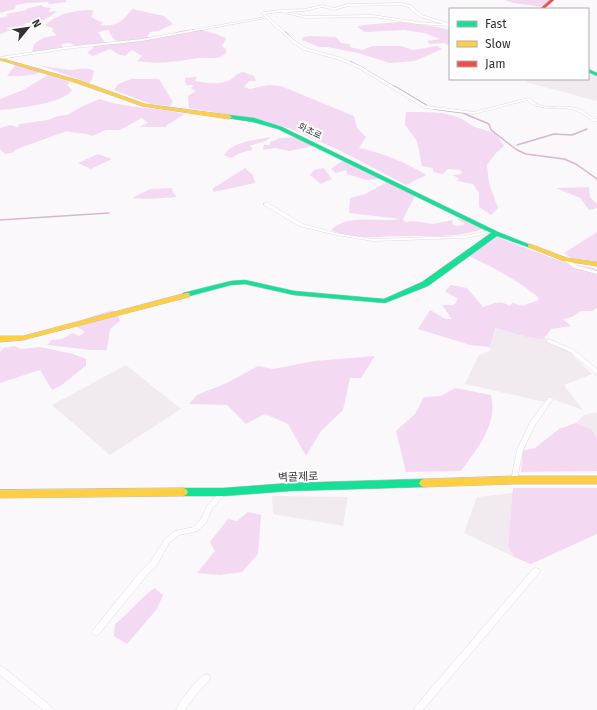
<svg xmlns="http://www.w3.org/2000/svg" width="597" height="710" viewBox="0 0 597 710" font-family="'Fira Sans','Noto Sans KR',sans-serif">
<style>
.built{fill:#f1eaf1}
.green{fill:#f4d9f2}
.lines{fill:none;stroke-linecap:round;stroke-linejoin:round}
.stream-far1{stroke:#d6b6d4;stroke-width:1}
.stream{stroke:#d6b6d4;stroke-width:1.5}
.street-casing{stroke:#c1bec1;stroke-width:0.5}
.fast-casing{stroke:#c1bec1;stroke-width:1}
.slow-casing{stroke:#c1bec1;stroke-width:1}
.jam-casing{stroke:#c1bec1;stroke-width:1}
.street{fill:#fefefe;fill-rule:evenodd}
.fast{fill:#16e098;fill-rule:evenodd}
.slow{fill:#ffcf43;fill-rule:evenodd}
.jam{fill:#f24e42;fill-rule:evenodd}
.labels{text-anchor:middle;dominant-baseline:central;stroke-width:4;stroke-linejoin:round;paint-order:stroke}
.far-street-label{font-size:9px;fill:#323132;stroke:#fff}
.street-label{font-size:11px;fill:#323132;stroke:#fff}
</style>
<rect width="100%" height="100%" fill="#fbf8fb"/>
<!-- built -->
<path class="built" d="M588,73L597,77V101L526,82L531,79H588Z
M494,328L527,337L552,339L569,352L592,374L564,385L583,410L553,399L545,402L465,384L479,355L490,351Z
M126,365L181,409L110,455L52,405Z
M597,412V438L591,429L576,423L584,415Z
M513,493L508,547L514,557L464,533L477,497Z
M272,496L348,497L343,526L273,514Z"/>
<!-- green -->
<path class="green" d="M0,0H65L67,2L49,4L48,2L27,3L16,5L15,9L0,13Z
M505,0H549L541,7C528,4 516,5 505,0Z
M42,5L43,7L51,8L48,12L56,11L54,14L38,23H27L23,26L0,34V18L8,16L6,14L27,10L26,9Z
M132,9L164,16L173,24L158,31L150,32L147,37L172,36L173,33C194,26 207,30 226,38L222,46L226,50V53C219,61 209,57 200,58C175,61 162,65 137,61L142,56L132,50L125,56L118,54L110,49L93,56L87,53L95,46L120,43C116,41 109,35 109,30L98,32L105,43L76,46L70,43L61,44L63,48L32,52L34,44L43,38L57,35L52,31L54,29L45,25C60,13 71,11 91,10L94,11L91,17L103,23L100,25C117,27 123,21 132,9Z
M400,22C417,24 434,26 450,30V46L444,43L430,44L427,41L440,39L424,33L404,30L365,32L357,27L363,25Z
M311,36L336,37L341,43L350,44V47L362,50L373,46H401L413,50L437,46L442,49L415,61L390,63L358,53L327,47H319L302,40L303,37Z
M16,64C26,67 35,66 44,70C34,77 19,76 7,76Z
M42,66C51,67 60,69 69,70C78,70 85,66 94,71L92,80L89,83Z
M243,72L254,76L256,81H249L244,87L250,89L268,85L281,86L354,116L357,128L366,137L359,148C382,153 406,162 426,175L406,185L341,151L291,129L261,120L189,108L188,96L196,91L191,89L193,85H186L185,78L197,77L195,81C204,83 221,85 230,80C235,77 237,73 243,72Z
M48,75L70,82L67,85L72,90C66,103 14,109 0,110V99L23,90Z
M131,79H159L173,102L170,106L150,104L114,90L118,84Z
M100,99C127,109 157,107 185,114L167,125L166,127H139L148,123L142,118L120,130H106L92,136C85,132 75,134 67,131L17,149L12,153L5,154L0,149V128L10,125L17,127L20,124L48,120L58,116L67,115L83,106Z
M406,112C425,112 445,111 462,119C466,121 470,125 475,127C491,133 495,129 504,146L496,153L487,165L489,183L498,208L491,215L479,207V193L473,184L457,181L459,179L453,175L461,174L462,172L460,170L448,169L443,174L433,172V168L422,166L417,141L405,125Z
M271,137L266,141L249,146L252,147V150L240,153L231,158L224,155C233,141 256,140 271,137Z
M296,137L314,146L289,151L275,148L263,150L264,145H270V142L280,138Z
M98,154L112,159L91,169L78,163Z
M343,160L375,176L379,179L366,180L347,174L346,170L336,173L331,169Z
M245,168L253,175L255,183L214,192L212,189Z
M324,168L332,179L321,184L310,175L314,170Z
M387,182L415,196L403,219L405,222L413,221L433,224L453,220L452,224L457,226L465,224L457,219L461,218L483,229C456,238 431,236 404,236C378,236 355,241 331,230C349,213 378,223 400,219L349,213L350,198L365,194Z
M589,187L590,197L597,204V208L589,210L580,198L556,188Z
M172,188L173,193L177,197L146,199L132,198L150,189Z
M597,232V261L571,258L564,253Z
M497,237L563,262L597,269V308L592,311H581L572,317L563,319L571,326L551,329L544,339L527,337L495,328L490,347L470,345L418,329L430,310L446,319H452L442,305H454L458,299L445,291L451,285L467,288L483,307C492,304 501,299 509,306L513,303L522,306L539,300L538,297C517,280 493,267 469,256Z
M112,310L118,315L120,321L110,329L107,350H91L47,345L52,340L62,339L73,333L79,336L85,332L77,327L85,319Z
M14,346L22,349L40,347L73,354L86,359V366C74,374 65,385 52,390L40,370L0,383V352L4,348Z
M375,356L361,378H350L343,410L321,431L306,456L288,424L265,414L246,424L227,405L189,404L197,395L227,383L258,366L273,369L314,361Z
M455,388L491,395C498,425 478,447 461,471L406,472L396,431L415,414L424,397L441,396Z
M576,423L591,429L597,438V471L521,472L523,451L535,448L559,429Z
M513,488H597V534L531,564L514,557L508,547Z
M248,512L261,515L258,554L242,572L220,575L197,573L215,551L210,542L228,519L237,521Z
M155,588L163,595L157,609L127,644L114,636L115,624C129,613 140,598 155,588Z"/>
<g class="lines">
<!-- stream-far1 -->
<path class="stream-far1" d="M286,32L295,42
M350,61L365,69
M368,71L395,87"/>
<!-- stream -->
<path class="stream" d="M394,86L426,105
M434,109L463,113L489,124L491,130L517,150L526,154L564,159L576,164L597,179
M517,145L554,134L572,135L587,129
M0,220L109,213"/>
<defs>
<path id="street" d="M401,3L410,5L422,15L450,24V26L418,24L373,17L306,18L280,12L265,14L295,41L306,48L342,58L360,66L427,106L474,112L528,98C532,100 534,103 539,105C551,109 564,105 576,108C583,110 589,115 595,119H597V121L594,122C588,118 582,112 575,110C559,105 541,113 527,100L474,114L425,108L358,68L340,60L304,50L293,43L266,18L142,41L66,49L0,59V57L66,47L142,39L265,17L262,13L263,12L280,10L305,9L322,5L334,8L348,4ZM401,5L408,7L420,17L443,24L418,22L373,15L306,16L286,12L305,11L322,7L334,10L348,6Z
M264,203H268L303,224L336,233L373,239L465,236L492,230L494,231V232L465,238L373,241L336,235L299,226L264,205Z
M564,259H568L578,266L597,271V274L574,268L564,261Z
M549,339L574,350L597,369V374L595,373L570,352L547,342L546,341Z
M550,397L552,398L553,399L535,425L523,450L517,480L516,482L514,483L512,482L511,480L517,450L530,422L548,398Z
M224,489L226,490L227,492L212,509L206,523L198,531L179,535L169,543L157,565L147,575L99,634L96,636L93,634L92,632L93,630L141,571L151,561L165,539L175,531L194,527L201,519L207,506L222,490Z
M536,568L539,569L540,571L539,573L423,710H414L415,707L533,569Z
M0,666L3,667L52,707L53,710H43L0,675Z
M206,674L209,675L210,678L209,681L198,692L185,710H176C180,701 197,678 206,674Z"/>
<path id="fast" d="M588,69L597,73V76L588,72Z
M229,115L254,118L282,127L498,232L533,246L532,247H528L497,236L428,286L385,303L294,295L245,284L231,285L186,297H183L182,295L183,293L231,281L245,280L294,291L384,299L422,282L491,233L278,129L253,122L227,118L226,117Z
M424,479L427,480L429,483L427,486L424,487L290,491L224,496H183L180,495L178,492L180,489L183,488H224L290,483Z"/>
<path id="slow" d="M0,58L81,81L145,104L229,115L232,117L229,119L142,106L77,83L0,60Z
M530,244L567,258L597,262V266L564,261L528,247V245Z
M186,293H189L190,295L189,297L23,340L0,342V336H23Z
M514,476H597V484H514L424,487L421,486L419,483L421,480L424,479Z
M183,488L186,489L188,492L186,495L183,496L0,498V490Z"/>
<path id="jam" d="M550,0H554L544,9H540Z"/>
</defs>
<!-- street casing -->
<use href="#street" class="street-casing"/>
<!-- fast casing -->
<use href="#fast" class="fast-casing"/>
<!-- slow casing -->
<use href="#slow" class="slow-casing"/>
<!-- jam casing -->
<use href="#jam" class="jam-casing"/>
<!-- street -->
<use href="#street" class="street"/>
<!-- fast -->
<use href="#fast" class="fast"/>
<!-- slow -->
<use href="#slow" class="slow"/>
<!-- jam -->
<use href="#jam" class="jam"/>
</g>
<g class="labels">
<!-- far-street labels -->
<g class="far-street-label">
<text transform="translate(310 131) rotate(26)">화초로</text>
</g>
<!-- street labels -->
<g class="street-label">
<text transform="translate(298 477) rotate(-2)">벽골제로</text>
</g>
</g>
<!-- legend -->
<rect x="449" y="8" width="140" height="72" fill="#ffffff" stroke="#adadad"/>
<rect x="457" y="21" width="20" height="6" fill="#16e098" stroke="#adadad"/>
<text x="485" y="28" font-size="12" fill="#323132">Fast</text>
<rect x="457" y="41" width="20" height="6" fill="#ffcf43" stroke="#adadad"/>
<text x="485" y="48" font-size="12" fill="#323132">Slow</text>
<rect x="457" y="61" width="20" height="6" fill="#f24e42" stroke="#adadad"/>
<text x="485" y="68" font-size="12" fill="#323132">Jam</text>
<!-- north arrow -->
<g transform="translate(28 28) rotate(61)" stroke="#ffffff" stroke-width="3" paint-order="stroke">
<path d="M0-3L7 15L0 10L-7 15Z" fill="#323132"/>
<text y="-6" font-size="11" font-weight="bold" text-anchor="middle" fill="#323132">N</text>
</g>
</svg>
